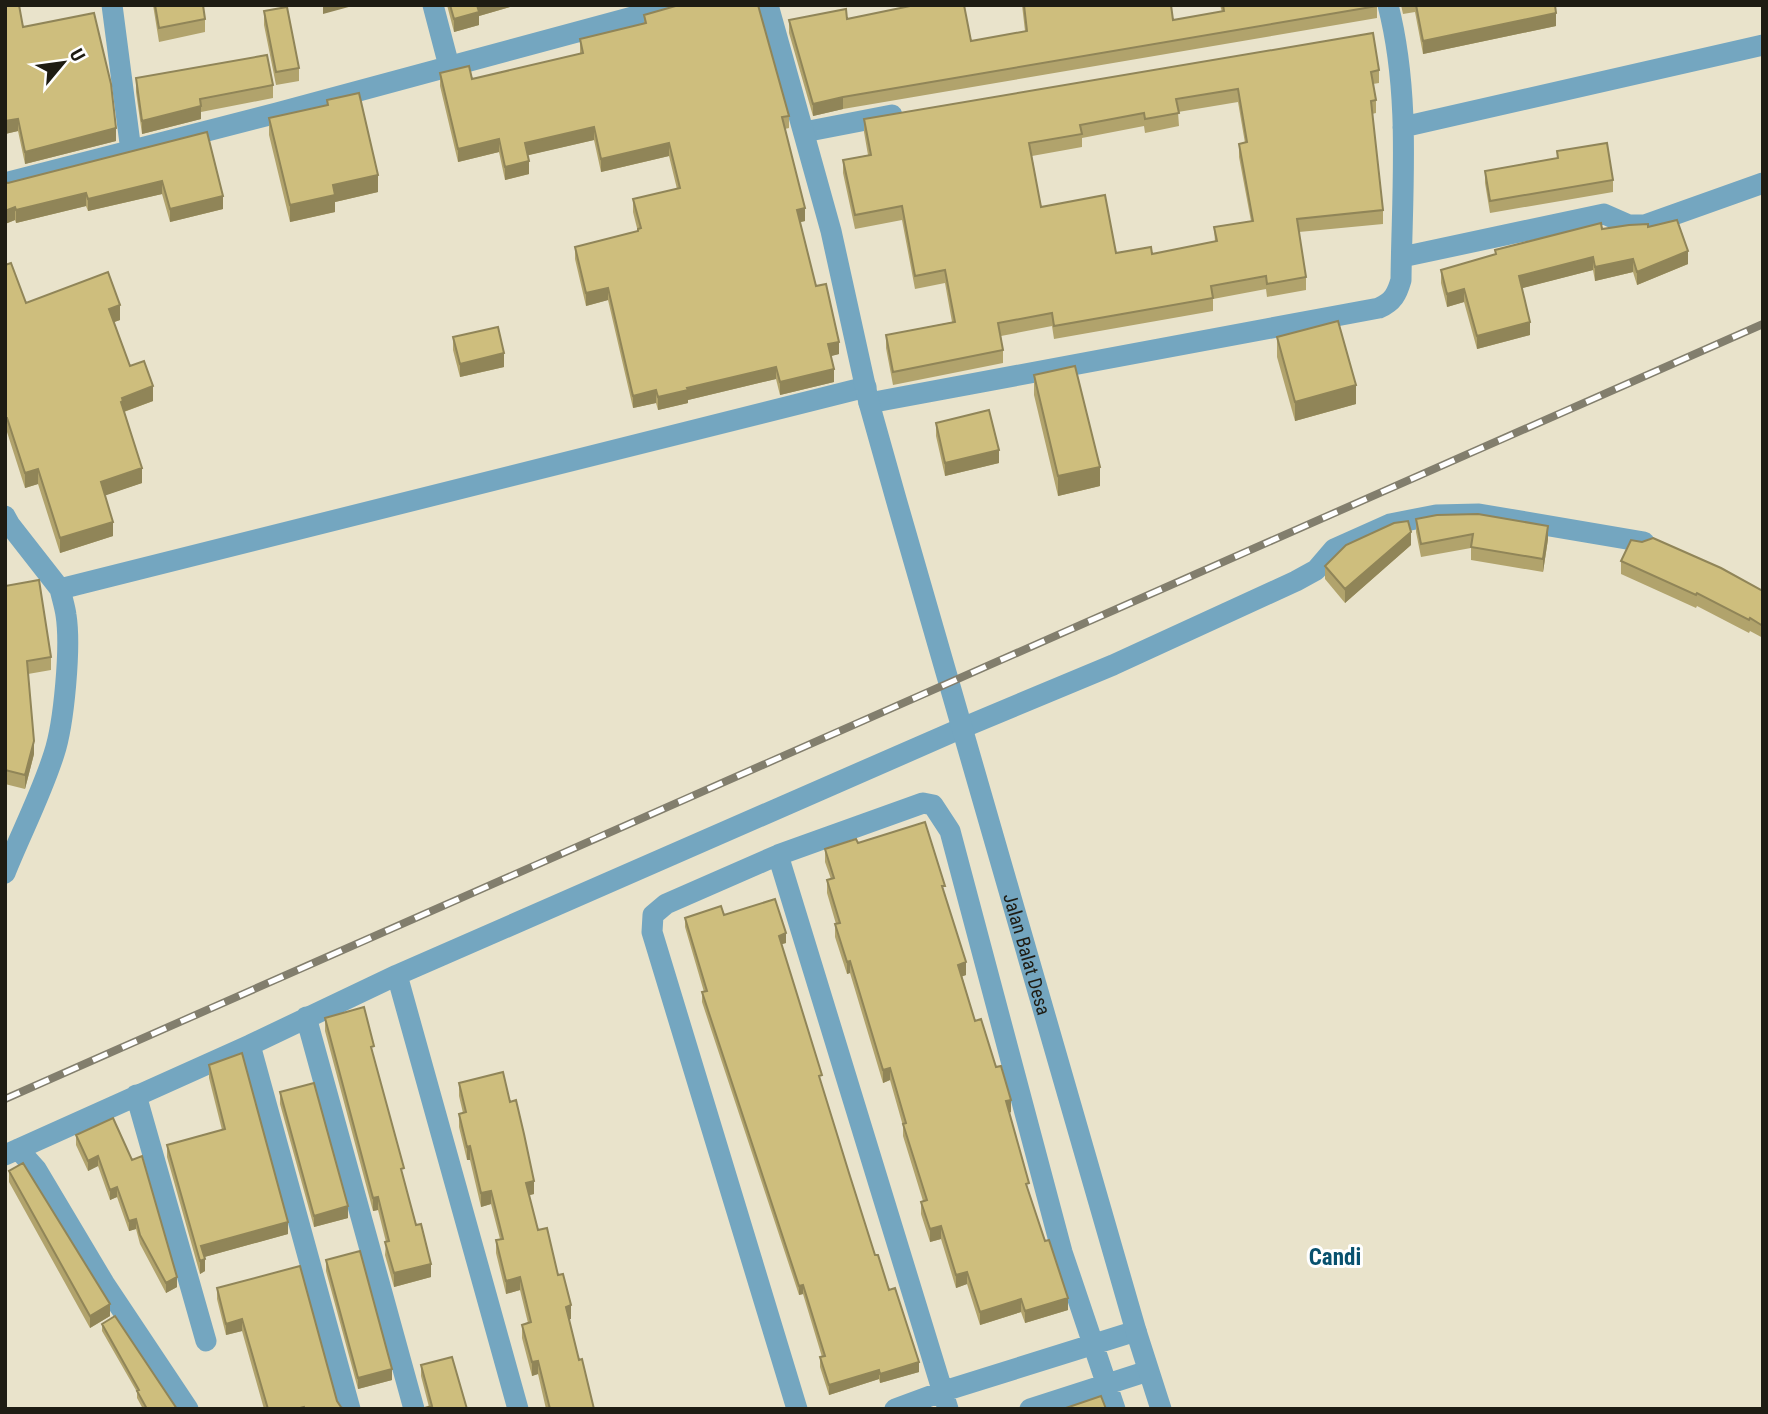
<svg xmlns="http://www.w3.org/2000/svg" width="1768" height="1414" viewBox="0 0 1768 1414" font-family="'Roboto Condensed',sans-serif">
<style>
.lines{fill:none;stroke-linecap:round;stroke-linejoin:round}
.minor{stroke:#74a6c0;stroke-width:21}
.tertiary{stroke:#74a6c0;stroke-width:21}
.rail-casing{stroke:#827e6d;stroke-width:8}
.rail{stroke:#fff;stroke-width:5;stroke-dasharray:16;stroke-linecap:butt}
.wall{fill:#b1a36c;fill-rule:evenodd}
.shaded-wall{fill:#908558}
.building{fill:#cebe7d;stroke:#908558;stroke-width:2;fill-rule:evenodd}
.labels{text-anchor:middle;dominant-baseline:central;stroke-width:6;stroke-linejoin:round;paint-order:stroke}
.street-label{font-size:19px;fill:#1e1c13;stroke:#fff}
.quarter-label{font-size:23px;font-weight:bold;fill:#08516e;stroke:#fff}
</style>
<rect width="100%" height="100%" fill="#e9e3cb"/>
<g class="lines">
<!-- minor -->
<path class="minor" d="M112,5L131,151
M433,5L449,66
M1403,127L1763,45
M804,132L892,115
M5,183L277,113L677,5
M1402,257L1604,214L1629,225H1645L1763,183
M869,403L1379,308C1393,302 1397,294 1401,280C1402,189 1411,95 1388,5
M5,516L10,525L60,589L866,387
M778,855L948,1409
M5,873C21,833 41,795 54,754C64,724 71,647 66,615C65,607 62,598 60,589
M397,975L518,1409
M306,1017L414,1409
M250,1045L350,1409
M136,1095L206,1341
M18,1149L36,1169L104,1283L188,1409
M5,1155L250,1045L397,975L962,728L1113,665L1296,581L1316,570L1334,549L1390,524L1436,515L1479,514L1644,542
M797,1409L652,932L653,915L666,904L778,855L923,803L933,805L950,831L1062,1252L1115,1409
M895,1409L941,1392L1136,1331
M1030,1409L1148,1371"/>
<!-- tertiary -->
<path class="tertiary" id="s1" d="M768,5L831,231L869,403L896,499L1136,1331L1161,1409"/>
<defs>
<path id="rail" d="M5,1099L1763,324"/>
</defs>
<!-- rail casing -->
<use href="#rail" class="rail-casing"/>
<!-- rail -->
<use href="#rail" class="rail"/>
</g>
<!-- wall -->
<path class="wall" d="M5,5L23,27L116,141L25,164L18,131L5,134Z
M153,5H203L205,19V32L159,42Z
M447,5H510V7L479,16V25L454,32Z
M1022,5H1171L1173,20L1222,12L1220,5H1377V18L843,109L813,116L789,33V20L847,19L971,41L1025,31Z
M1401,5H1555L1556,26L1423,54L1415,12L1403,14Z
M264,11L299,68V81L276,85L264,25Z
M644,15L789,116V128L785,129L805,221L800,222L816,286L839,354L830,356L834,382L780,395L776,379L688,400V403L658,410L656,403L633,408L608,300L586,306L575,259V247L638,232L633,212V199L677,189L669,156L601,172L594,140L528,155L529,174L505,180L499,152L458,162L440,86V73L472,79L580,54V39L644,24Z
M1379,70V83L1373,84L1376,100V113L1372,114L1383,210V224L1299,232L1306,277V290L1267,297L1266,289L1213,299V311L1054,339L1052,326L1001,336L1003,350V363L893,385L886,348V335L952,322L945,283L915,289L902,220L855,229L843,173V160L868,155L864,132V119ZM1238,102L1245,143L1239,144V157L1251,221L1214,227L1215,242L1152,254L1116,253L1041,207L1032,156L1082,147V138L1144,126L1145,133L1179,126L1178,112Z
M136,78L273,85V98L201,112V119L142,134L136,92Z
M327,100L378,192L335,202V212L290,222L269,135V118L327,105Z
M207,132L223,209L170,222L162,194L88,211L86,206L16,223L15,220L5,224V182L8,183Z
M1557,151L1613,180V192L1490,213L1485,183V171L1557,158Z
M1648,227L1688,264L1637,285L1633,272L1595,281L1593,270L1522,288L1530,335L1477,349L1464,302L1447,307L1441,283V270L1495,254V250L1602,229Z
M5,265L26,303L120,320L114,322L130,366L153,401L124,412L142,483L105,495L113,536L60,553L38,484L25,488L7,432Z
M453,337L504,367L460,377L453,350Z
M1277,337L1356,404L1295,421L1277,357Z
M1034,375L1100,486L1058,496L1034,395Z
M936,423L999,463L945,476L936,436Z
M1416,519L1548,539L1543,572L1471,560V548L1421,557L1416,532Z
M1411,545L1345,603L1325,579V566Z
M1621,561L1763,591V638L1750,631L1749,633L1697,606L1696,608L1621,574Z
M5,586L51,657V670L28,674L34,754L25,789L5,784Z
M858,843L945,894L966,975L962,976L975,1021L1011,1112L1009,1113L1029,1193L1068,1310L1025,1323L1021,1312L980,1325L967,1284L956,1288L941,1239L930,1242L921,1214V1202L923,1201L903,1136V1126L890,1080L883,1083L850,973L847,974L835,937V924H836L827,893V880L831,879L825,862V849Z
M724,915L786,943L781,944L821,1084L849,1173L875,1255L889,1290L919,1372L880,1383L879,1379L829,1395L820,1367V1357H822L803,1294L799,1295L702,1002V992H704L685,927V918Z
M325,1018L374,1058L404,1180L431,1277L394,1287L385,1255L386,1242L378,1210L373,1211L325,1031Z
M209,1065L288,1234L204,1257L205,1271L200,1274L167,1157V1145L222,1130L209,1078Z
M459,1083L534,1194L529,1195L538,1230L558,1275L571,1319H569L579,1360L594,1409H546L538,1374L532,1376L522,1338V1325L528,1323L520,1290L506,1294L496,1253V1240L500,1239L491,1204L481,1207L470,1160H467L459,1127V1114L463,1113L459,1096Z
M280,1092L348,1218L314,1227L280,1104Z
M113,1118L177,1287L166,1293L140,1244L136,1229L129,1231L117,1197L110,1200L98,1166L88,1171L76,1145V1135Z
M9,1171L110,1316L90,1328L9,1182Z
M326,1260L392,1380L358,1389L326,1271Z
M217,1288L337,1401L341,1407L344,1409H264L242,1331L226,1335L217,1299Z
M102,1324L177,1409H143L137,1398V1392L102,1331Z
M421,1365L467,1409L429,1407L421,1376Z"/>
<!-- shaded-wall -->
<path class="shaded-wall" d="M323,5H356L323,14Z
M476,5H510V7L479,16V25L454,32V19Z
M1556,13V26L1423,54V41Z
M843,97V109L813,116V104Z
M201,106V119L142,134V121Z
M18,119V131L5,134V121Z
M594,127V140L525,156V143Z
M116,128V141L25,164V152Z
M499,139V152L458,162V149Z
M669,143V156L601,172V159Z
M529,161V174L505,180V167Z
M378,175V192L335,202V212L290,222V205L333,185Z
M162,181V194L88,211V199Z
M86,193V206L16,223V210Z
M223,196V209L170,222V209Z
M15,207V220L5,224V211Z
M805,208V221L797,223V210Z
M1688,251V264L1637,285V272Z
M1593,257V270L1519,289V276Z
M1633,259V272L1595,281V267Z
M608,288V300L586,306V293Z
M1464,289V302L1447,307V294Z
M120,305V320L109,324V309Z
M1530,322V335L1477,349V336Z
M839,342V354L828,357V344Z
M504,353V367L460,377V364Z
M776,367V379L688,400V403L658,410V397L687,388Z
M834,369V382L780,395V382Z
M1356,385V404L1295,421V402Z
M153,386V401L123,412L121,402L122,398Z
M656,390V403L633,408V396Z
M5,418H7V432L5,433Z
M999,450V463L945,476V463Z
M1100,467V486L1058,496V476Z
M142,468V483L101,497V482Z
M38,469V484L25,488V473Z
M113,522V536L60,553V538Z
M1548,526V539L1543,572V559Z
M1411,532V545L1345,603V589Z
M34,741V754L25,789V775Z
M786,933V943L779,945V936Z
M850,961V973L847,974V962Z
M966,962V975L958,978V965Z
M890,1068V1080L883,1083V1070Z
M1011,1100V1112L1006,1114V1101Z
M470,1146V1160H467V1147Z
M98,1156V1166L88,1171V1161Z
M534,1181V1194L526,1196V1183Z
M117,1187V1197L110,1200V1190Z
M491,1191V1204L481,1207V1193Z
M378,1197V1210L373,1211V1198Z
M348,1206V1218L314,1227V1216Z
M136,1219V1229L129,1231V1221Z
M288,1222V1234L201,1258V1246Z
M941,1226V1239L930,1242V1229Z
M205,1259V1271L200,1274V1261Z
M431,1264V1277L394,1287V1273Z
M967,1272V1284L956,1288V1275Z
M177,1277V1287L166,1293V1283Z
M520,1277V1290L506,1294V1281Z
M803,1285V1294L799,1295V1286Z
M1068,1298V1310L1025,1323V1311Z
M1021,1299V1312L980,1325V1312Z
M110,1304V1316L90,1328V1316Z
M571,1305V1319L566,1320V1307Z
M242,1319V1331L226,1335V1324Z
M538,1361V1374L532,1376V1362Z
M919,1362V1372L880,1383V1374Z
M392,1369V1380L358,1389V1378Z
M879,1370V1379L829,1395V1385Z"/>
<!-- building -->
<path class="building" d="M5,5H19L23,27L94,13L111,84L116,128L25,152L18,119L5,121Z
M155,5H203L205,19L159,28Z
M450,5H477L479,12L454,19Z
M679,5H758L789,116L782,117L805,208L797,210L816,286L826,284L839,342L828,344L834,369L780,382L776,367L687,388L688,390L658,397L656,390L633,396L608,288L586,293L575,247L638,231V229L641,228L633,199L680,188L669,143L601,159L594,127L525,143L529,161L505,167L499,139L458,149L440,73L469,66L472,79L583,53L580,39L646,23L644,15Z
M915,5H964L971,41L1027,31L1024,5H1171L1173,20L1224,11L1223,5L1377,6L843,97L813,104L789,20L846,9L847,19Z
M1416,5H1555L1556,13L1423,41Z
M287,7L299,68L276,72L264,11Z
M1373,33L1379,70L1371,72L1376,100L1371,101L1383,210L1297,219L1306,277L1267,284L1266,276L1211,286L1213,298L1054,326L1052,313L998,323L1003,350L893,372L886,335L955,322L945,270L915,276L902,206L855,215L843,160L871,155L864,119ZM1238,89L1247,142L1239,144L1253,221L1214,227L1217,241L1152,254L1151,247L1116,253L1105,195L1041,207L1029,143L1082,134L1080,125L1144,113L1145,119L1179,113L1176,99Z
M267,55L273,85L200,99L201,106L142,121L136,78Z
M359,93L378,175L333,185L335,195L290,205L269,118L328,105L327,100Z
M207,132L223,196L170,209L162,181L88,199L86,193L16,210L15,207L5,211V182L8,183Z
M1607,143L1613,180L1490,201L1485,171L1558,158L1557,151Z
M1677,220L1688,251L1637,272L1633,259L1595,267L1593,257L1519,276L1530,322L1477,336L1464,289L1447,294L1441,270L1496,254L1495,250L1601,223L1602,229L1629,225L1648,224V227Z
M11,263L26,303L108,272L120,305L109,309L130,366L144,361L153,386L122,398L123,401L121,402L142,468L101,482L113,522L60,538L38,469L25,473L7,418H5V265Z
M1338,321L1356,385L1295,402L1277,337Z
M498,327L504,353L460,364L453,337Z
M1075,366L1100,467L1058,476L1034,375Z
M989,410L999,450L945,463L936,423Z
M1478,514L1548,526L1543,559L1471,547L1473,534L1421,544L1416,519L1437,515Z
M1408,521L1411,532L1345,589L1325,566L1346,545L1394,523Z
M1653,538L1721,568L1763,591V626L1750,618L1749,620L1697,593L1696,595L1621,561L1631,540L1642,542Z
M39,580L51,657L27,661L34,741L25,775L5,770V586Z
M925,822L945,886H942L966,962L958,965L975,1021L981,1019L996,1067L1001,1066L1011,1100L1006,1101L1029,1183L1026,1184L1045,1241L1049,1240L1068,1298L1025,1311L1021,1299L980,1312L967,1272L956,1275L941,1226L930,1229L921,1202L927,1200L903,1124L906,1123L890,1068L883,1070L850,961L847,962L835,924L840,923L827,880L834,878L825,849L856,839L858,843Z
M775,899L786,933L779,936L822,1075L819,1076L849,1173L875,1255H878L889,1290L895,1288L919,1362L880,1374L879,1370L829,1385L820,1357L825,1356L803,1285L799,1286L702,992L707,991L685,918L721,906L724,915Z
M364,1007L374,1046L371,1047L404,1168L401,1169L416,1225L421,1224L431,1264L394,1273L385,1242L389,1241L378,1197L373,1198L325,1018Z
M242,1053L288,1222L201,1246L205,1259L200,1261L167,1145L225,1129L209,1065Z
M503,1072L510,1102L516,1100L524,1134L534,1181L526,1183L538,1230L547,1228L558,1275L563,1274L571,1305L566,1307L579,1360L582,1359L594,1409H550L538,1361L532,1362L522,1325L531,1322L520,1277L506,1281L496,1240L503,1239L491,1191L481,1193L470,1146L467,1147L459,1114L466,1112L459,1083Z
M314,1083L348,1206L314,1216L280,1092Z
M113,1118L132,1160L142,1156L177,1277L166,1283L140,1235L136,1219L129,1221L117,1187L110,1190L98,1156L88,1161L76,1135Z
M23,1163L110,1304L90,1316L9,1171Z
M360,1251L392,1369L358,1378L326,1260Z
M300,1266L337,1401L341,1407L344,1409H305L304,1407L296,1409H268L242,1319L226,1324L217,1288Z
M115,1316L177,1409H147L137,1391L139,1390L102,1324Z
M452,1357L467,1409H421L432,1406L421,1365Z
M1101,1396L1106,1409H1063Z"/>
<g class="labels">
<!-- street labels -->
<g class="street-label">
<text stroke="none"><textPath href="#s1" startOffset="984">Jalan Balat Desa</textPath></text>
</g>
<!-- quarter labels -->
<g class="quarter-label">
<text x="1335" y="1257">Candi</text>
</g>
</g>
<!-- border -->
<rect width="1768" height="1414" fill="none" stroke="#1e1c13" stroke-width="14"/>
<!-- north arrow -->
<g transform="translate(63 63) rotate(61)" stroke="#ffffff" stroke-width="5" paint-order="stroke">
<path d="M0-5L12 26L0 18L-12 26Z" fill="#1e1c13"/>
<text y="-10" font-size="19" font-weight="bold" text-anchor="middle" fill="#1e1c13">U</text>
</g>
</svg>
